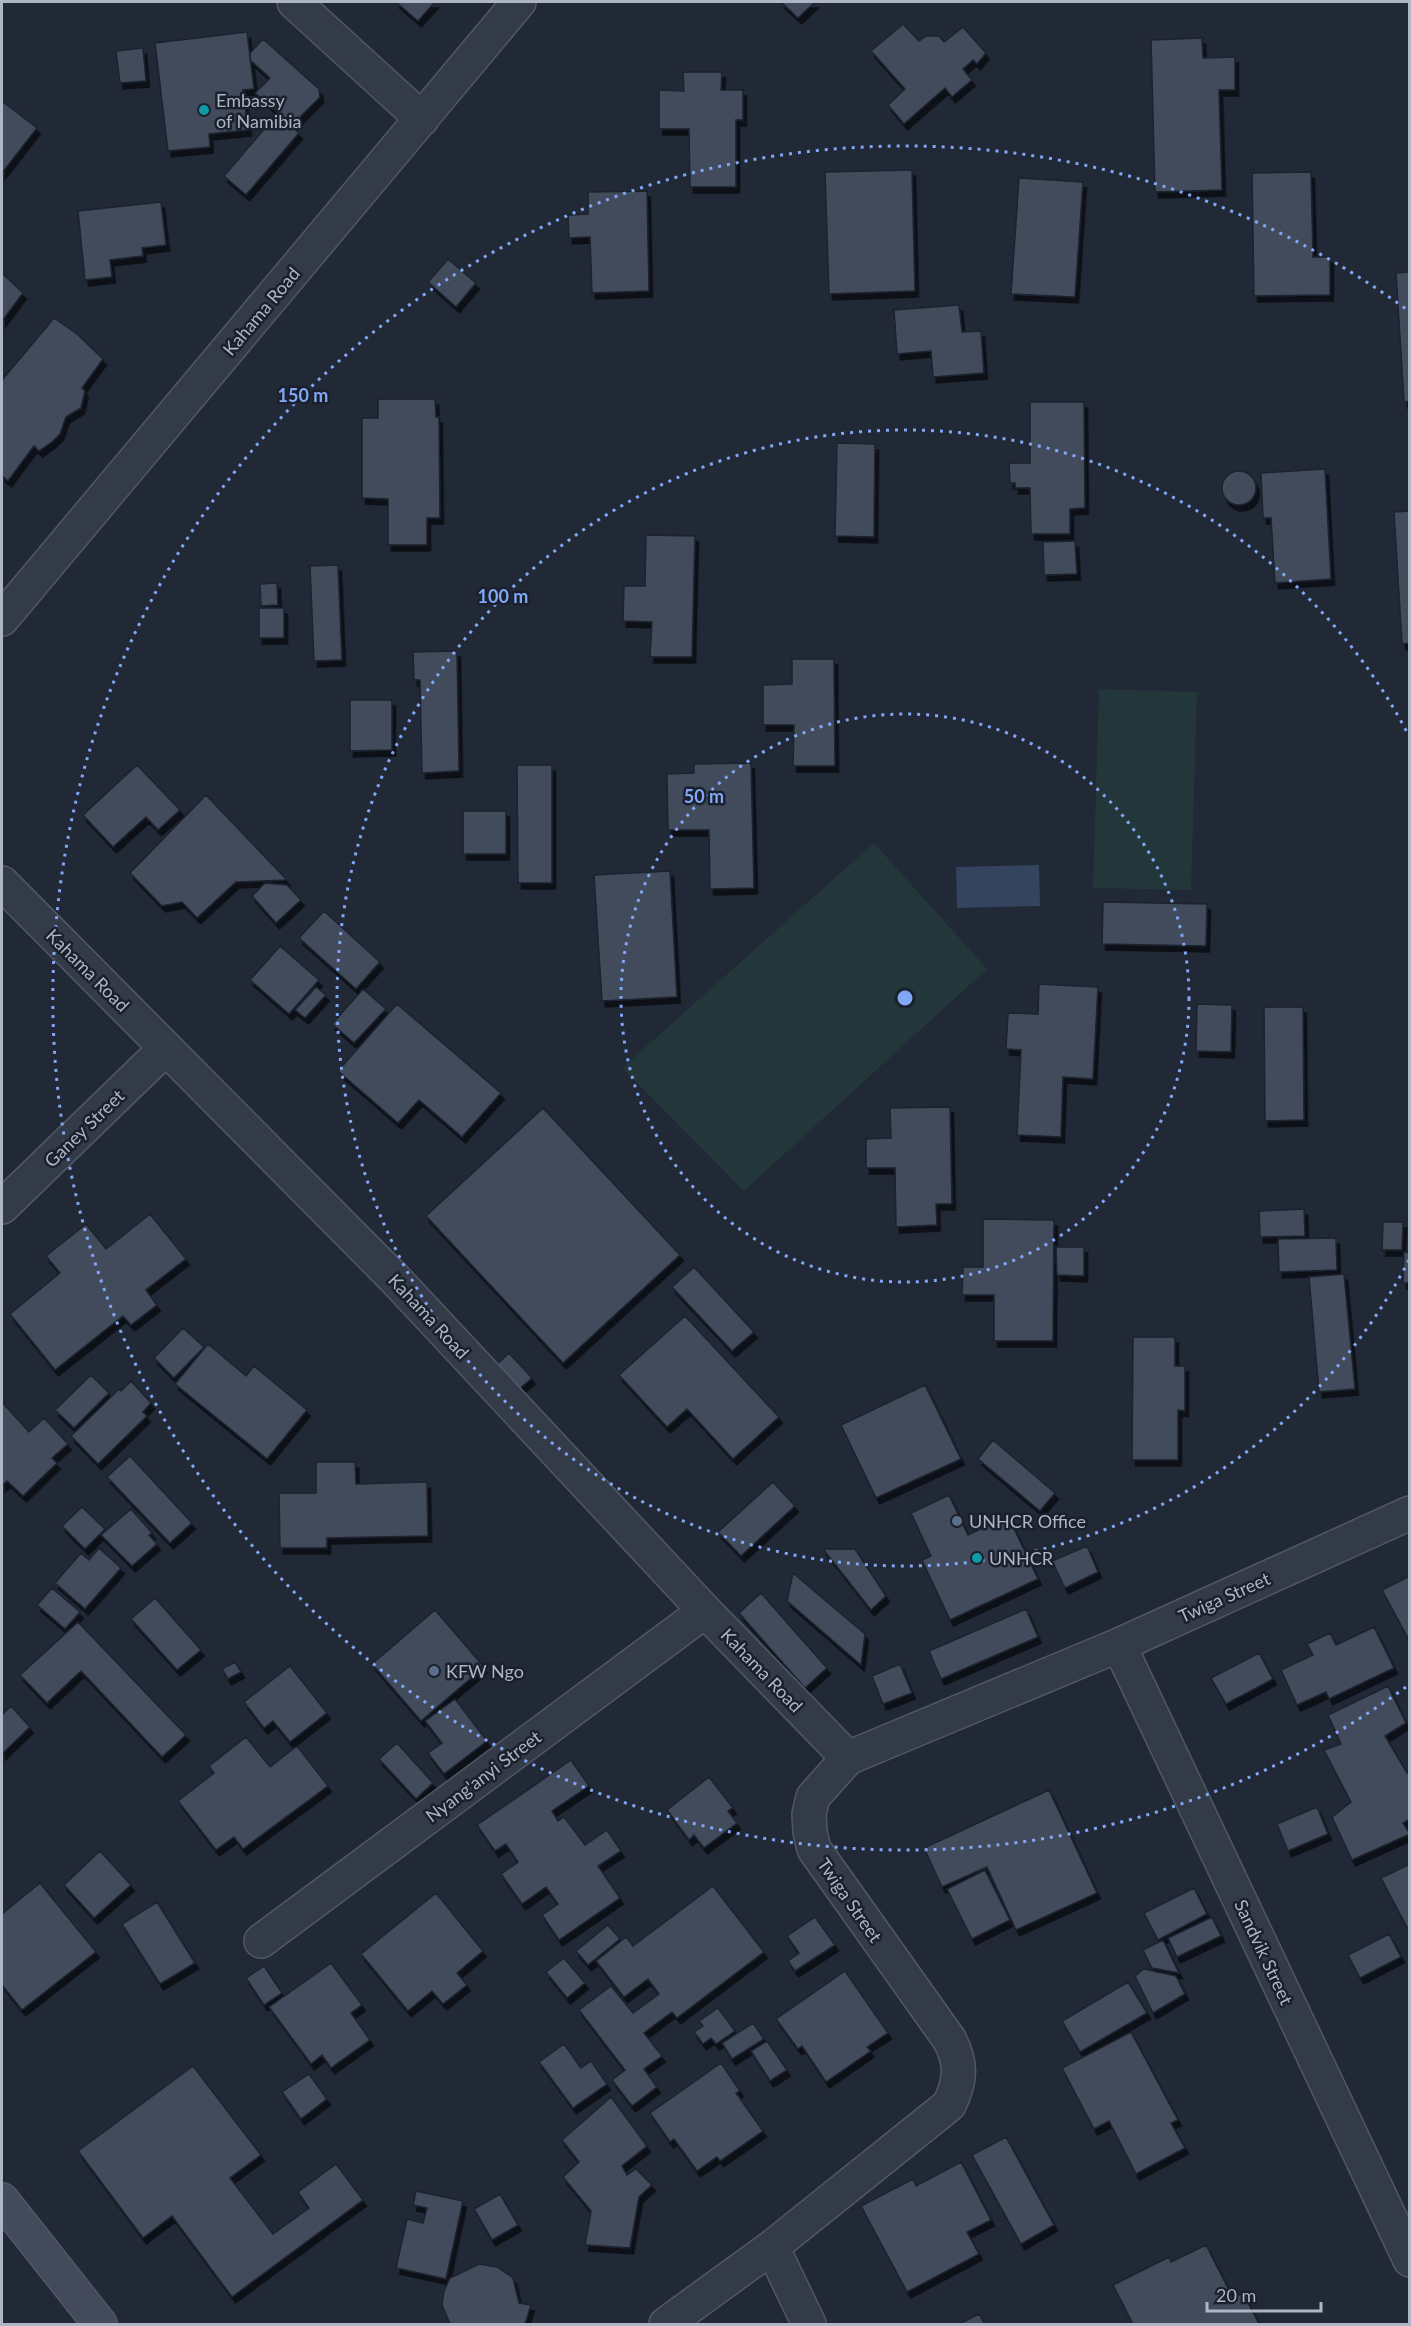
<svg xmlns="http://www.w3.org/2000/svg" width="1411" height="2326" viewBox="0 0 1411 2326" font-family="Lato,sans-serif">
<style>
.green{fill:#233639}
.water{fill:#34435e}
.building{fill:#424b5c;stroke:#1b222e;stroke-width:1.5;filter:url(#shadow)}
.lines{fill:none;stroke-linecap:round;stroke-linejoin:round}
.street-casing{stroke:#515865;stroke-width:36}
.secondary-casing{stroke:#515865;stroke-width:36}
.street{stroke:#343b48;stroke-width:33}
.secondary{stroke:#424a5b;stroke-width:33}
.ring{fill:none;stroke:#82a7f6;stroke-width:3;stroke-dasharray:3 6}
.culture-dot{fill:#0f9aa8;stroke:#1a202c;stroke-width:2}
.service-dot{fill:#5c6f8a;stroke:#1a202c;stroke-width:2}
.labels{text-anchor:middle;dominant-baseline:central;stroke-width:5;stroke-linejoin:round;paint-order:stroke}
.poi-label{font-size:18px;fill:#aeb5c4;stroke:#1a202c;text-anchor:start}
.street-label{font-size:18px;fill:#aeb5c4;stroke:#1a202c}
.centre{fill:#82a7f6;stroke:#1a202c;stroke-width:3}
.ring-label{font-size:18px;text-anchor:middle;font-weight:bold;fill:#82a7f6;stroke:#1a202c;stroke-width:5;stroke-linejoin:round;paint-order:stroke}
</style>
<defs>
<filter id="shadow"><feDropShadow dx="3.5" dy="6" stdDeviation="0" flood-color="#0009"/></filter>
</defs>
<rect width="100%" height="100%" fill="#212937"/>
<!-- green -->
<path class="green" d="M1099,689L1197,692L1191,890L1093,888Z
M874,843L987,969L744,1191L622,1068Z"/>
<!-- water -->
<path class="water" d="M1039,865L1040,906L957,908L956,867Z"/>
<!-- building -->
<path class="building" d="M396,2H435L418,21Z
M781,2H815L798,18Z
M903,24L919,41L926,36H939L944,42L963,27L986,53L977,64L973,60L963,69L972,80L952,97L945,88L904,124L888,105L905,89L871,51Z
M247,32L254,89L243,90L248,130L209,134L210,147L168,151L155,43Z
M1202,38L1203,58L1235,57V90H1219L1222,190L1155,192L1151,40Z
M263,39L319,89L320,97L292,125L255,93L270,78L250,60V53Z
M143,48L146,81L120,83L116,51Z
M683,72H722L721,90H743V120H736V187H690L689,129H659V90L684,91Z
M2,101L37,128L2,173Z
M277,114L299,133L246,195L224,176Z
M912,170L915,291L829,294L825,172Z
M1311,172L1313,257H1330V295L1254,296L1252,173Z
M1019,178L1083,182L1075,297L1011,294Z
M647,191L649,291L592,293L590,237L569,238L568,215L588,214V192Z
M161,202L166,245L142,248L143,256L110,260L112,277L85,280L78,211Z
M448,259L476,283L456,307L428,282Z
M1410,272V401L1404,402L1396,273Z
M2,273L23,293L2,321Z
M959,305L962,332L981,331L984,373L933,377L931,351L897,354L894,310Z
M54,318L77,334L103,359L82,388L85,391L81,408L66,417L60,434L52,442L39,451L34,446L8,481L2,476V380Z
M378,399H435L436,417H439L440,518H427V545H388V499L362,498V418H378Z
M1030,402H1084L1085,508L1070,509V534H1031L1030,488H1015V483H1010L1009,463H1030Z
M837,443L875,444L874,537L835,536Z
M1325,469L1331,579L1275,583L1271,518H1263L1261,473Z
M1222 488a17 17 0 1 1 34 0a17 17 0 1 1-34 0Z
M1410,511V643L1402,644L1394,512Z
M646,535L695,536L692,657H650L652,622L623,621L624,586H645Z
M1075,541L1077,574L1044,575L1043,542Z
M338,565L342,660L314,661L310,566Z
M277,583L278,605L261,606L260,584Z
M259,608H284V638H259Z
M457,651L459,771L422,773L420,680H414L413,652Z
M792,659H834L835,766H793L794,725H763V685L792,684Z
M350,700H392V750L350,751Z
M751,763L754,888L710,889L709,830H668L667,774L694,773V764Z
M137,765L180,810L158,830L146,817L113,847L83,815Z
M517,765H552V883H518Z
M206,795L287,880L236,882L197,918L182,902L162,906L130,873Z
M463,811H506V854H463Z
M670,871L677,997L602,1001L594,875Z
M265,883L287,885L301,900L276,923L252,896Z
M1103,902L1207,904L1206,946L1102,944Z
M324,911L380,962L356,989L299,938Z
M280,946L319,980L289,1014L250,980Z
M1039,984L1098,987L1093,1079L1063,1077L1061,1137L1017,1135L1021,1050L1006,1049L1008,1013L1038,1014Z
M316,987L326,995L305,1018L295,1010Z
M363,989L386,1009L354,1043L332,1024Z
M397,1004L501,1093L462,1137L419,1100L398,1123L338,1071Z
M1197,1004L1232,1005L1231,1052L1196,1051Z
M1264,1007H1303L1304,1120L1265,1121Z
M950,1107L952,1204H936L937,1225L896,1227L895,1168H866V1139L891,1138L890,1108Z
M543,1108L680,1255L563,1363L426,1216Z
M1304,1209L1305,1236L1260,1237L1259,1211Z
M150,1214L186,1259L146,1290L157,1305L131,1325L123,1316L55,1370L10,1314L60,1273L46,1256L86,1224L106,1249Z
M983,1219L1054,1220L1053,1341H994V1295H962L963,1267H983Z
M1383,1222H1403L1402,1250H1382Z
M1336,1238L1337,1270L1279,1272L1278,1239Z
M1056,1247H1084V1276L1057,1275Z
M1404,1252L1410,1253V1283H1403Z
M694,1267L754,1332L732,1351L672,1287Z
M1344,1274L1355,1389L1319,1392L1309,1277Z
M685,1316L779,1417L733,1459L687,1409L667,1427L619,1375Z
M183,1328L204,1347L174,1378L154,1358Z
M1133,1337H1175V1366H1185V1411L1178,1410V1460H1132Z
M208,1344L246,1376L254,1366L307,1410L267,1459L175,1384Z
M509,1353L532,1378L518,1390L495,1366Z
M91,1375L109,1393L74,1428L55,1410Z
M131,1381L151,1403L143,1412L147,1416L98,1464L71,1436L119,1389L121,1391Z
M925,1385L961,1459L876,1498L841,1425Z
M2,1402L29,1432L44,1418L68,1444L52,1458L57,1463L23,1496L7,1481L2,1486Z
M993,1440L1055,1493L1040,1511L978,1459Z
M130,1456L192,1523L170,1543L107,1477Z
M316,1462H355L356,1484L427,1482L428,1536L327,1538V1548H280L279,1493H316Z
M773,1482L795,1506L741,1556L718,1532Z
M949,1495L968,1535L1008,1516L1038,1579L950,1620L922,1560L931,1556L911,1513Z
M82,1507L105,1529L85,1549L62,1526Z
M131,1509L152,1533L149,1535L157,1544L132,1566L101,1535Z
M1087,1546L1098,1572L1065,1588L1052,1561Z
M99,1548L121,1568L85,1609L55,1583L81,1553L89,1560Z
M823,1549H855L886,1596L871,1610Z
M793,1573L865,1634L861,1665L787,1601Z
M1410,1576V1639L1409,1640L1382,1590Z
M52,1588L80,1612L65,1629L37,1605Z
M761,1593L827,1668L805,1688L739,1613Z
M155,1598L201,1650L177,1670L131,1619Z
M1026,1609L1038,1637L941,1679L929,1651Z
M435,1610L484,1667L421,1721L372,1664Z
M78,1622L186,1735L162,1757L81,1671L47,1703L20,1675Z
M1374,1627L1394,1668L1329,1699L1326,1692L1297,1705L1281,1670L1313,1655L1307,1644L1330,1633L1336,1645Z
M1259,1653L1273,1679L1226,1704L1211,1678Z
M235,1662L241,1672L228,1679L222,1669Z
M900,1664L912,1693L883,1704L872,1676Z
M290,1666L327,1713L290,1742L273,1721L264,1728L244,1702Z
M1388,1686L1406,1723L1385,1736L1407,1773L1410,1771V1819L1403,1823L1410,1834L1352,1860L1332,1817L1351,1802L1324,1750L1341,1744L1328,1715Z
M455,1699L487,1741L444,1774L428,1753L442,1743L425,1721Z
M11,1706L30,1727L2,1754V1715Z
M246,1737L270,1767L297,1746L328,1786L243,1849L234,1837L216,1850L178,1801L214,1773L209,1766Z
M397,1743L433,1783L416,1799L379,1759Z
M571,1760L589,1786L552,1811L558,1821L564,1817L585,1845L607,1830L621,1851L598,1866L620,1898L559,1940L542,1915L558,1904L546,1887L522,1904L501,1874L518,1862L506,1844L495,1851L477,1825Z
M709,1777L733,1808L728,1811L737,1823L704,1848L694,1835L689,1840L667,1810Z
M1049,1790L1097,1893L1016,1930L987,1867L942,1887L924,1848Z
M1317,1807L1328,1834L1288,1851L1277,1824Z
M100,1851L131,1885L94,1918L64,1885Z
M1410,1864V1933L1381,1878Z
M985,1870L1010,1920L972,1939L947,1889Z
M40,1883L96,1952L22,2010L2,1985V1914Z
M713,1886L764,1952L677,2018L672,2012L644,2033L662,2056L644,2069L657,2087L632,2106L612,2080L625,2070L579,2010L611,1986L633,2013L659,1994L648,1979L624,1997L596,1961L626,1937L633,1946Z
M1194,1888L1207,1914L1158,1940L1144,1913Z
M436,1893L483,1951L457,1973L467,1985L443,2004L432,1991L408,2011L361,1954Z
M157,1902L195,1963L160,1984L122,1924Z
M815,1917L835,1945L795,1971L788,1961L799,1953L787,1936Z
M1212,1917L1221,1936L1177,1957L1168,1938Z
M608,1925L620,1939L588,1965L576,1951Z
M1389,1934L1401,1957L1360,1978L1348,1955Z
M1163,1940L1179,1973L1152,1968L1143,1950Z
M564,1958L585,1983L567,1998L546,1972Z
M331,1963L362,2005L351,2013L370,2040L331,2068L322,2055L311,2064L269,2007Z
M264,1966L282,1993L264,2005L246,1978Z
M1144,1969L1176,1976L1185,1994L1153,2013L1135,1976Z
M845,1971L888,2033L867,2047L871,2051L826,2082L802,2046L798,2049L776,2019Z
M1128,1982L1147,2013L1080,2052L1062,2021Z
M718,2008L735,2031L716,2044L711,2038L703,2044L694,2032L703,2026L699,2021Z
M753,2023L764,2039L732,2059L722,2043Z
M1131,2032L1178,2120L1171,2123L1185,2148L1136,2174L1109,2121L1094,2129L1062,2068Z
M767,2041L787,2070L770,2081L751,2051Z
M564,2044L581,2068L591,2061L607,2084L573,2108L539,2062Z
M721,2063L740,2091L736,2093L763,2131L720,2161L717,2157L697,2171L674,2139L670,2142L650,2113Z
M193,2066L261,2155L230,2178L273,2234L309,2208L298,2192L336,2164L363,2200L232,2297L172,2216L143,2238L78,2151Z
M309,2074L327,2099L301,2119L282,2092Z
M611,2097L647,2146L622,2166L627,2175L636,2169L652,2185L639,2197L630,2248L585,2245L591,2211L563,2177L579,2162L562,2140Z
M1006,2137L1054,2225L1021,2244L972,2155Z
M961,2162L991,2220L967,2232L979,2254L907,2292L861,2206L913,2179L916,2186Z
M416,2191L463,2201L446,2279L396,2268L407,2219L423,2223L427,2208L413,2205Z
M500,2194L518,2225L492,2240L474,2209Z
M1206,2245L1233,2298L1243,2293L1259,2324H1133L1113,2285L1169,2257L1171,2262Z
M479,2264L497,2267L513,2278L519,2303L531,2305L525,2324H450L442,2305L444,2291L450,2278Z
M979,2314L985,2324H959Z"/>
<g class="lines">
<defs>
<path id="street" d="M294,2L422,119
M2,619L519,2
M2,883L394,1278L705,1611L848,1758
M2,1207L166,1048
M1119,1645L1410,2260
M261,1941L705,1611
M772,2247L809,2324
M666,2324L772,2247L949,2105C961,2081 962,2063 949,2039L814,1849L810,1832L809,1814L813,1797L848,1758L1119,1645L1410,1513"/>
<path id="secondary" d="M2,2200L100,2324"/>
</defs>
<!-- street casing -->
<use href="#street" class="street-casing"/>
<!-- secondary casing -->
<use href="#secondary" class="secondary-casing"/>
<!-- street -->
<use href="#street" class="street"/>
<!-- secondary -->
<use href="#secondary" class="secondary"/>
</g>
<!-- distance rings -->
<g class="ring">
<circle cx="905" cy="998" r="284"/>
<path d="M1409 1260A568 568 0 1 1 1409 736"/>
<path d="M1406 1687A852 852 0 1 1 1406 309"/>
</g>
<!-- markers -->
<g class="culture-dot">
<circle cx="204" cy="110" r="6"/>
<circle cx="977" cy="1558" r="6"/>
</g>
<g class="service-dot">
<circle cx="957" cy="1521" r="6"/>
<circle cx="434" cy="1671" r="6"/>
</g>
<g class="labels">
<!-- poi labels -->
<g class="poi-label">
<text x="216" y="100">Embassy<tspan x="216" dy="21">of Namibia</tspan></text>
<text x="969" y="1521">UNHCR Office</text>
<text x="989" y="1558">UNHCR</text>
<text x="446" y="1671">KFW Ngo</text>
</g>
<!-- street labels -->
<g class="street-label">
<text transform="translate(261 311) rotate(-50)">Kahama Road</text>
<text transform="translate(88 970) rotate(45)">Kahama Road</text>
<text transform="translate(84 1128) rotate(-44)">Ganey Street</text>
<text transform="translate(429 1316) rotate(47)">Kahama Road</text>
<text transform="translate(1224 1597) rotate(-24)">Twiga Street</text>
<text transform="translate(762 1670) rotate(46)">Kahama Road</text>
<text transform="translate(483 1776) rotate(-37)">Nyang'anyi Street</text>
<text transform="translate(850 1900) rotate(55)">Twiga Street</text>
<text transform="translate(1264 1952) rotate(65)">Sandvik Street</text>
</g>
</g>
<circle cx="905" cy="998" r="9" class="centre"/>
<g class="ring-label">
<text x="303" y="402">150 m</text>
<text x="503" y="603">100 m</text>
<text x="704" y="803">50 m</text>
</g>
<!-- border -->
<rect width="1411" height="2326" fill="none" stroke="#aeb5c4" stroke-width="6"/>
<!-- scale -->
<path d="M1207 2302v9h114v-9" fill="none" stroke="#aeb5c4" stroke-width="3"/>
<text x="1216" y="2302" font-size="18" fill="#aeb5c4" stroke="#1a202c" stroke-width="4.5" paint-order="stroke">20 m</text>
</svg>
